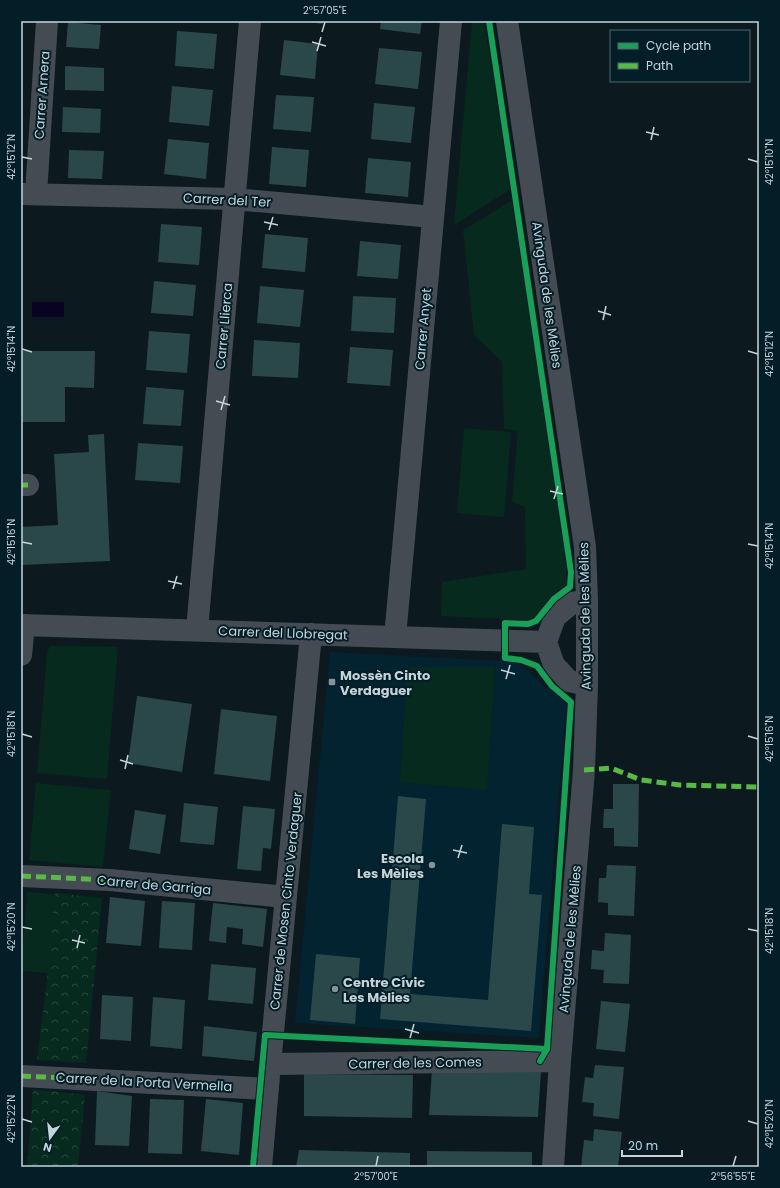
<svg xmlns="http://www.w3.org/2000/svg" width="780" height="1188" viewBox="0 0 780 1188" font-family="Poppins,sans-serif">
<style>
.built{fill:#02232f}
.grass{fill:#062a1d}
.park{fill:url(#park-crowns)}
.water{fill:#090223}
.building{fill:#2a4749}
.lines{fill:none;stroke-linecap:round;stroke-linejoin:round}
.street{stroke:#454b53;stroke-width:22}
.quiet{stroke:#58b947;stroke-width:5;stroke-dasharray:10 5;stroke-linecap:butt}
.cycleway-casing{stroke:#041e28;stroke-width:8}
.cycleway{stroke:#1a9f57;stroke-width:6}
.ticks{fill:none;stroke:#c5d4da;stroke-width:1.5}
.poi-dot{fill:#849399;stroke:#041e28;stroke-width:1.5}
.labels{text-anchor:middle;dominant-baseline:central;stroke-width:4;stroke-linejoin:round;paint-order:stroke}
.street-label{font-size:13px;fill:#c5d4da;stroke:#041e28}
.poi-label{font-size:13px;font-weight:bold;fill:#c5d4da;stroke:#041e28;text-anchor:start}
.neatline{fill:none;stroke:#c5d4da;stroke-width:1.5}
.ticks-label{font-size:10px;text-anchor:middle;fill:#c5d4da}
</style>
<defs>
<pattern id="park-crowns" width="20" height="18" patternUnits="userSpaceOnUse"><rect width="20" height="18" fill="#062a1d"/><path d="M2 6a3 3 0 1 1 6 0M12 15a3 3 0 1 1 6 0" fill="none" stroke="#29483d"/></pattern>
</defs>
<rect width="100%" height="100%" fill="#0c1a20"/>
<!-- built -->
<path class="built" d="M330,652L501,661L522,665L544,686L560,697L566,706L539,1038L295,1023Z"/>
<!-- grass -->
<path class="grass" d="M472,21H484L511,189L454,225Z
M513,200L559,495L567,578V583L564,588L550,598L536,616L529,620L441,616L442,582L526,569L525,507L512,502L518,431L504,429L502,362L474,335L463,230Z
M464,428L511,432L504,517L457,513Z
M52,646L118,647L107,779L37,773L47,654L49,648Z
M407,667H495L487,790L400,782Z
M36,783L111,790L103,867L29,860Z
M27,892L56,894L50,973L21,971Z"/>
<!-- park -->
<path class="park" d="M55,893L102,898L86,1063L37,1060L48,971Z
M33,1089L85,1095L78,1167H27Z"/>
<!-- water -->
<path class="water" d="M32,302H64V317H32Z"/>
<!-- building -->
<path class="building" d="M302,21H323L322,24Z
M381,21H422L420,34L380,29Z
M68,22L101,25L99,49L66,47Z
M177,31L217,34L214,69L175,66Z
M284,40L318,44L315,79L280,75Z
M379,48L422,52L418,89L375,84Z
M65,66L104,68V91L65,90Z
M172,86L213,90L209,126L169,122Z
M276,95L314,97L311,132L273,129Z
M374,103L415,107L411,143L371,139Z
M63,107L101,109L100,133L62,132Z
M168,139L209,143L206,179L164,174Z
M272,147L309,150L306,187L269,184Z
M69,150L104,151L102,179L68,178Z
M368,158L411,162L408,197L365,193Z
M161,224L202,227L199,265L158,262Z
M265,234L308,238L305,272L262,268Z
M360,241L401,245L398,279L357,276Z
M154,281L196,285L193,316L151,313Z
M260,286L304,290L300,327L257,323Z
M353,296L396,298L394,333L351,331Z
M149,331L190,334L187,373L146,370Z
M254,340L300,343L298,378L252,376Z
M350,347L393,350L390,386L347,383Z
M21,351H95L94,388L65,387V422H21Z
M146,387L184,390L181,426L143,424Z
M104,434L110,561L21,565V527L58,525L54,454L89,452L88,435Z
M138,443L183,446L180,483L135,480Z
M137,696L192,704L182,772L128,763Z
M221,709L277,716L270,781L214,774Z
M613,784H639L638,847L614,846V828H603L604,809H613Z
M398,796L426,799L410,994L488,1000L502,824L534,827L529,894L542,895L531,1031L380,1019Z
M184,803L218,807L214,845L180,842Z
M243,806L275,809L271,849L263,848L261,871L237,869Z
M135,810L166,815L160,854L129,849Z
M607,865L636,866L634,916L608,915V903L598,902L599,878H606Z
M110,897L145,901L141,946L106,943Z
M162,901L195,903L192,950L159,948Z
M213,903L267,909L263,947L242,944L243,929L227,927L226,943L209,941Z
M605,933L631,935L629,984L603,983L604,970L591,969L592,950L604,951Z
M316,954L360,958L355,1024L310,1020Z
M211,964L256,968L253,1004L208,1000Z
M102,995L133,997L131,1041L100,1039Z
M153,997L185,1000L182,1049L150,1046Z
M601,1001L630,1004L625,1052L596,1049Z
M204,1026L257,1032L254,1061L202,1056Z
M595,1065L624,1067L619,1119L593,1116L594,1103L582,1102L585,1077L593,1078Z
M432,1069L541,1071L538,1117L429,1115Z
M304,1074L413,1075L412,1118L304,1116Z
M97,1091L132,1096L129,1146L95,1145Z
M150,1099L184,1100L182,1154L148,1153Z
M206,1099L243,1103L239,1155L201,1151Z
M594,1129L622,1132L618,1167H581L584,1140L593,1141Z
M299,1150L410,1153V1167H296Z
M427,1151L532,1152V1167H427Z"/>
<g class="lines">
<!-- street -->
<path class="street" d="M507,21L585,547L587,600V685L584,770L560,1061L553,1167
M21,194L234,199L433,217
M36,194L47,21
M21,485H28
M21,625L546,642
M197,630L250,21
M395,637L451,21
M21,655L24,625
M587,685L569,681L554,665L546,642L555,617L572,603L587,600
M21,876L110,880L286,897
M270,1064L560,1061
M21,1076L268,1089
M261,1167L270,1064L311,634"/>
<!-- quiet -->
<path class="quiet" d="M21,485H28
M584,770L611,768L641,780L680,785L759,787
M21,876L110,880
M21,1076L88,1079"/>
<defs>
<path id="cycleway" d="M489,21L571,572L570,587L554,599L536,621L528,624L505,623V658L521,660L537,666L552,686L571,702L547,1049L540,1061
M253,1167L265,1035L547,1049"/>
</defs>
<!-- cycleway casing -->
<use href="#cycleway" class="cycleway-casing"/>
<!-- cycleway -->
<use href="#cycleway" class="cycleway"/>
</g>
<!-- ticks -->
<path class="ticks" d="M322,32L325,22M312,42L326,46M317,51L321,37M646,132L659,135M651,140L654,127M22,157L32,159M748,159L758,162M264,222L278,225M269,230L273,217M598,311L611,315M603,320L606,306M22,349L32,352M748,351L758,354M216,401L230,405M221,410L225,396M550,491L563,494M554,499L558,486M22,542L32,544M748,544L758,546M168,581L182,584M173,589L177,576M501,670L515,674M506,679L510,665M22,734L32,737M748,736L758,739M120,760L133,764M125,769L128,755M453,850L467,853M458,858L462,845M22,927L32,929M748,929L758,931M72,940L85,943M77,948L80,935M405,1029L419,1033M410,1038L414,1024M22,1119L32,1122M748,1121L758,1124M376,1166L378,1156M733,1166L736,1156"/>
<!-- markers -->
<g class="poi-dot">
<rect x="328" y="678" width="8" height="8" rx="2"/>
<circle cx="432" cy="865" r="4"/>
<circle cx="335" cy="989" r="4"/>
</g>
<g class="labels">
<!-- street labels -->
<g class="street-label">
<text transform="translate(42 95) rotate(-86)">Carrer Arnera</text>
<text transform="translate(227 200) rotate(3)">Carrer del Ter</text>
<text transform="translate(547 295) rotate(82)">Avinguda de les Mèlies</text>
<text transform="translate(224 326) rotate(-85)">Carrer Llierca</text>
<text transform="translate(423 329) rotate(-85)">Carrer Anyet</text>
<text transform="translate(585 616) rotate(-91)">Avinguda de les Mèlies</text>
<text transform="translate(283 633) rotate(2)">Carrer del Llobregat</text>
<text transform="translate(154 885) rotate(5)">Carrer de Garriga</text>
<text transform="translate(286 901) rotate(-84)">Carrer de Mosen Cinto Verdaguer</text>
<text transform="translate(570 939) rotate(-85)">Avinguda de les Mèlies</text>
<text transform="translate(415 1063) rotate(-1)">Carrer de les Comes</text>
<text transform="translate(144 1082) rotate(3)">Carrer de la Porta Vermella</text>
</g>
<!-- poi labels -->
<g class="poi-label">
<text x="340" y="675">Mossèn Cinto<tspan x="340" dy="15">Verdaguer</tspan></text>
<text x="424" y="858" text-anchor="end">Escola<tspan x="424" dy="15">Les Mèlies</tspan></text>
<text x="343" y="982">Centre Cívic<tspan x="343" dy="15">Les Mèlies</tspan></text>
</g>
</g>
<!-- border -->
<rect width="780" height="1188" fill="none" stroke="#041e28" stroke-width="44"/>
<!-- legend -->
<rect x="610" y="30" width="140" height="52" fill="#041e28" stroke="#51676f"/>
<rect x="618" y="43" width="20" height="6" fill="#1a9f57" stroke="#51676f"/>
<text x="646" y="50" font-size="12" fill="#c5d4da">Cycle path</text>
<rect x="618" y="63" width="20" height="6" fill="#58b947" stroke="#51676f"/>
<text x="646" y="70" font-size="12" fill="#c5d4da">Path</text>
<!-- north arrow -->
<g transform="translate(50 1138) rotate(195)" stroke="#041e28" stroke-width="3" paint-order="stroke">
<path d="M0-3L7 15L0 10L-7 15Z" fill="#c5d4da"/>
<text y="-6" font-size="11" font-weight="bold" text-anchor="middle" fill="#c5d4da">N</text>
</g>
<!-- scale -->
<path d="M622 1150v6h60v-6" fill="none" stroke="#c5d4da" stroke-width="2"/>
<text x="628" y="1150" font-size="12" fill="#c5d4da" stroke="#041e28" stroke-width="3" paint-order="stroke">20 m</text>
<rect x="22" y="22" width="736" height="1144" class="neatline"/>
<g class="ticks-label">
<text x="325" y="14">2°57'05"E</text>
<text transform="translate(11 157) rotate(-90)" y="4">42°15'12"N</text>
<text transform="translate(769 162) rotate(-90)" y="4">42°15'10"N</text>
<text transform="translate(11 349) rotate(-90)" y="4">42°15'14"N</text>
<text transform="translate(769 354) rotate(-90)" y="4">42°15'12"N</text>
<text transform="translate(11 542) rotate(-90)" y="4">42°15'16"N</text>
<text transform="translate(769 546) rotate(-90)" y="4">42°15'14"N</text>
<text transform="translate(11 734) rotate(-90)" y="4">42°15'18"N</text>
<text transform="translate(769 739) rotate(-90)" y="4">42°15'16"N</text>
<text transform="translate(11 927) rotate(-90)" y="4">42°15'20"N</text>
<text transform="translate(769 931) rotate(-90)" y="4">42°15'18"N</text>
<text transform="translate(11 1119) rotate(-90)" y="4">42°15'22"N</text>
<text transform="translate(769 1124) rotate(-90)" y="4">42°15'20"N</text>
<text x="376" y="1180">2°57'00"E</text>
<text x="733" y="1180">2°56'55"E</text>
</g>
</svg>
